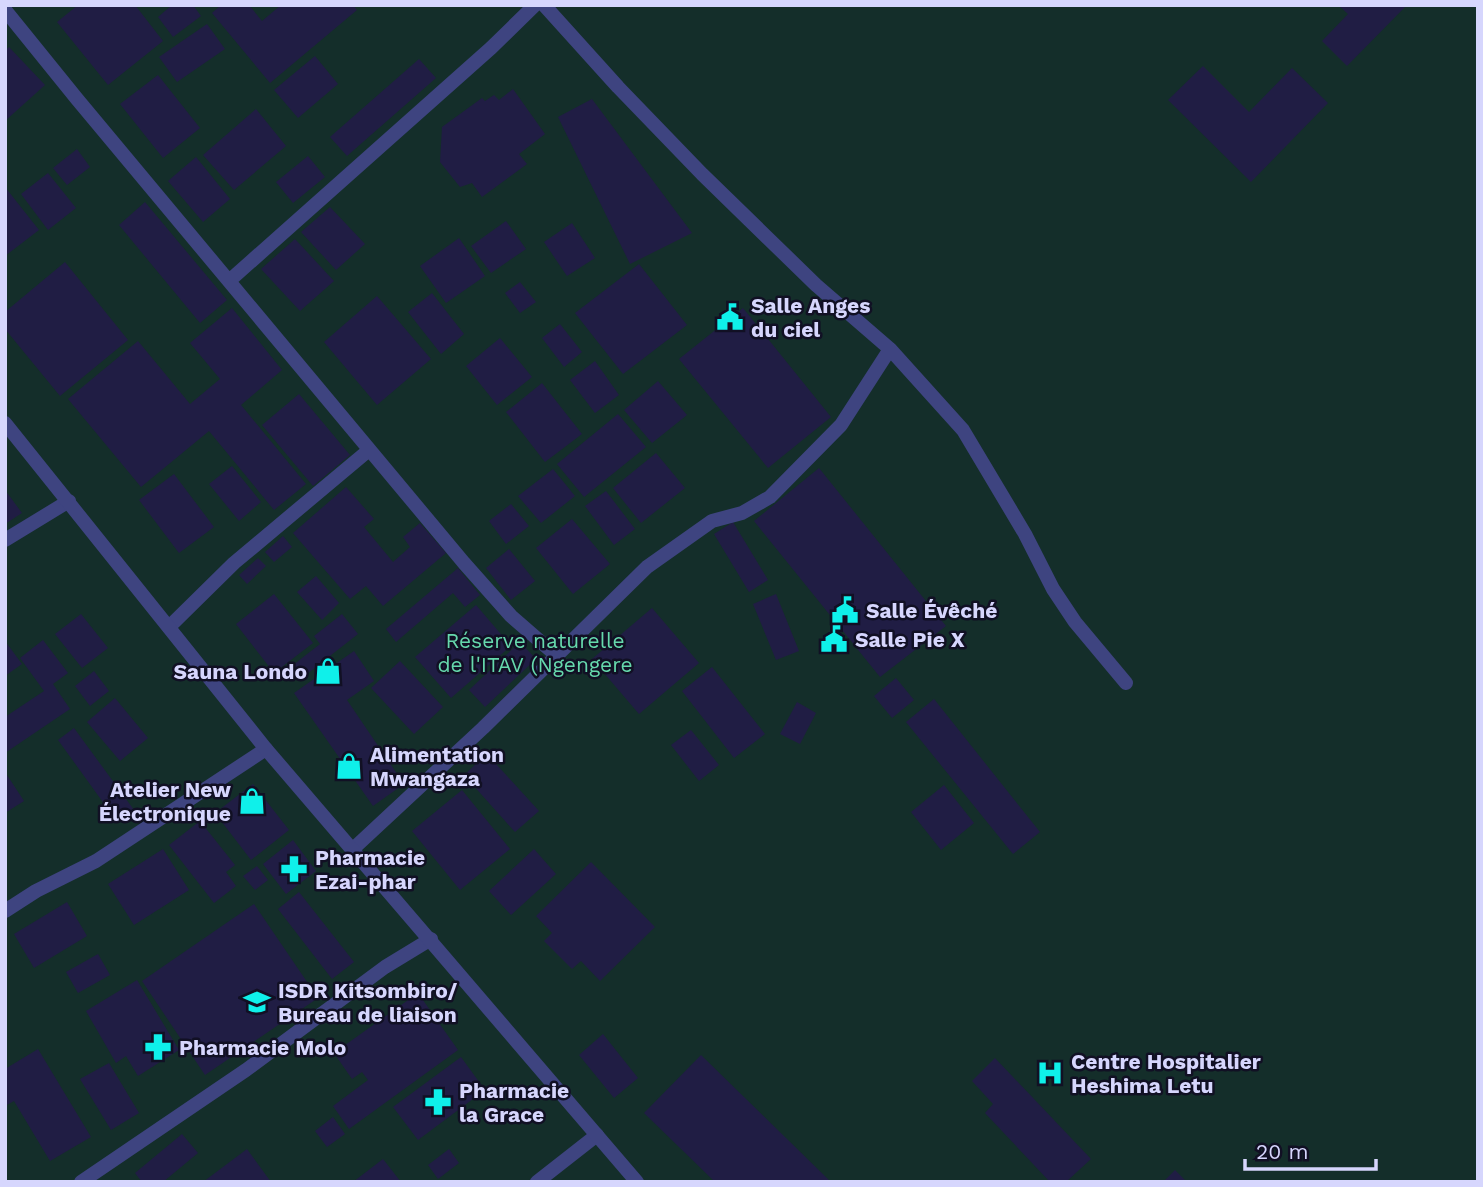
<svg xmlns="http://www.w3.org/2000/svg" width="1483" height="1187" viewBox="0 0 1483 1187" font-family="'Work Sans',sans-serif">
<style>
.green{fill:#142e2a}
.building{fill:#201d44}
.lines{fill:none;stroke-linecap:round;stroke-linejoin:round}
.minor{stroke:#3e4480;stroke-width:14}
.tertiary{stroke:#3e4480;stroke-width:14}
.labels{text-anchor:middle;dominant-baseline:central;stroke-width:5;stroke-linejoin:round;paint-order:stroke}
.poi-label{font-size:21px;font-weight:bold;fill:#d6d6fd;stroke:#111024;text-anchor:start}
.park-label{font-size:21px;fill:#66d9ad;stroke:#111024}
</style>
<rect width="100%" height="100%" fill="#111024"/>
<!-- green -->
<path class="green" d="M5,5H1478V1182H5Z"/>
<!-- building -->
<path class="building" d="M78,5H135L163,41L108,85L57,22Z
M172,5H193L201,16L173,37L158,17Z
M221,5H249L262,21L281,5H353L357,10L270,83L212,13Z
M1338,5H1407L1347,66L1322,41L1348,14Z
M207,24L225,49L177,82L159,57Z
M9,47L45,85L5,121V51Z
M315,56L338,84L298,118L274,90Z
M419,59L436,78L347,156L330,137Z
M1203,66L1249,112L1292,68L1328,103L1251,182L1168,100Z
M158,75L200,128L163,158L120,104Z
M513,89L545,134L519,154L527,164L482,197L472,183L460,187L440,162L442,127L482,98L485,101L494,95L499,100Z
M592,99L692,233L630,264L558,117Z
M256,109L286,146L234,190L203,155Z
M77,149L90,167L67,185L53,168Z
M308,156L325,177L293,203L276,182Z
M196,157L230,199L203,222L168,181Z
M48,173L76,208L48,230L21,194Z
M5,187L39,230L5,256Z
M145,202L227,300L200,323L119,225Z
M330,207L365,244L336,270L301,232Z
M506,221L526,249L491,273L471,246Z
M572,223L595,258L567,276L544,242Z
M459,238L485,276L446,303L420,266Z
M295,239L334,281L300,311L261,269Z
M65,262L128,340L60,396L5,329V312Z
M639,264L687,325L623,374L575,313Z
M520,282L536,302L520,313L505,293Z
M432,293L464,334L441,354L408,312Z
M377,296L431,359L377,405L324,342Z
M232,308L282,370L241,405L306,484L274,510L209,431L141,487L68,399L138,341L190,404L220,379L190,343Z
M743,308L831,417L768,468L679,359Z
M560,324L582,352L564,367L542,338Z
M500,338L532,377L497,405L466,366Z
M595,361L619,395L595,413L570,380Z
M658,381L687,415L652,443L624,410Z
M542,383L582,434L545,462L506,412Z
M299,394L350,455L313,486L262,425Z
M618,414L646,447L584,497L557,464Z
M656,453L685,488L641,523L613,488Z
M232,466L261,502L239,521L209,484Z
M819,468L946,626L880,677L754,521Z
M553,469L575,496L541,523L518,496Z
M174,474L214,527L179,553L139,500Z
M346,487L374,519L364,527L393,562L410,547L403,537L420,523L446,553L383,606L366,586L350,599L293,533Z
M5,490L22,513L5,524Z
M606,491L635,529L614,545L585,506Z
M511,504L529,526L506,544L489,521Z
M572,519L610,564L573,594L536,548Z
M733,522L768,580L749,592L714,534Z
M283,536L292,547L274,562L265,552Z
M509,549L535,581L511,600L486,568Z
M258,558L266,566L247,584L239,575Z
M458,568L480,595L465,607L453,593L396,642L386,629Z
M316,576L339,603L322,620L297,592Z
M274,594L313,643L274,673L236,624Z
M776,594L799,651L776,660L753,604Z
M476,605L511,646L451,698L415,657Z
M652,608L699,663L639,714L592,659Z
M81,614L108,648L82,668L55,634Z
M342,614L358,634L298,681L288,669L320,644L314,636Z
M43,640L68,673L53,684L70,709L5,753V717L44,691L20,658Z
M5,641L22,664L5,676Z
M520,642L536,659L485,707L469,690Z
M354,651L374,681L347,700L404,784L373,806L294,693Z
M400,661L443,707L414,734L371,688Z
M712,667L765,734L734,758L682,691Z
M94,671L109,691L90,706L75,686Z
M896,678L914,700L892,718L874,696Z
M115,698L148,738L120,761L87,722Z
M934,699L1040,832L1013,854L906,722Z
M797,702L816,713L800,744L780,734Z
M74,728L134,810L118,823L58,740Z
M691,730L719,765L699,781L671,745Z
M487,754L539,811L515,832L464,775Z
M5,772L24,801L5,813Z
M253,784L289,830L251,860L215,813Z
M944,785L974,823L941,850L911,812Z
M462,790L510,849L460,890L412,831Z
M200,821L235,865L226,872L236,886L214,903L169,845Z
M293,840L316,871L286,894L263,864Z
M163,849L189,890L134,925L108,884Z
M534,849L556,874L511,915L489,891Z
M591,862L655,927L600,981L581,961L572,969L544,941L552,933L536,916Z
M257,866L268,880L255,890L243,876Z
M299,892L354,962L332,979L278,909Z
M67,902L87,936L34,968L14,934Z
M254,904L318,998L205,1075L142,981Z
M98,954L110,975L78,993L66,972Z
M137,980L179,1050L138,1076L126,1056L116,1063L86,1011Z
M418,993L458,1050L349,1129L333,1106L368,1080L362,1072L352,1079L334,1053Z
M603,1034L638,1078L614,1098L579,1055Z
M38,1049L91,1137L50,1161L14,1101L5,1106V1069Z
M701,1055L831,1182H715L644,1113Z
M461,1057L485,1090L418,1140L393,1107Z
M995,1058L1091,1159L1066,1182H1050L985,1113L993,1104L972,1081Z
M109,1063L139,1113L111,1130L80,1079Z
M333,1117L345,1134L327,1147L315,1131Z
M182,1134L198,1153L163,1182H142L135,1173Z
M247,1149L271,1182H203Z
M449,1149L459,1163L438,1179L428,1165Z
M383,1159L401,1182H353Z
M1175,1170L1187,1182H1163Z"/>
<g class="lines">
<!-- minor -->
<path class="minor" d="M544,5L618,87L702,174L816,285L890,349L963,430L1025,534L1053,589L1075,622L1126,683
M5,10L77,99L464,563L511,616L557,656
M229,281L491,48L535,5
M5,540L69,501
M169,627L234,563L369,450
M353,849L483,728L647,567L712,521L742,513L770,497L841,425L890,349
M5,911L36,891L96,861L266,749
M81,1182L246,1070L385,967L431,939
M537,1182L597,1135"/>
<!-- tertiary -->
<path class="tertiary" d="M5,423L266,749L637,1182"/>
</g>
<!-- icons -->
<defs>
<symbol id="civic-bare" viewBox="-9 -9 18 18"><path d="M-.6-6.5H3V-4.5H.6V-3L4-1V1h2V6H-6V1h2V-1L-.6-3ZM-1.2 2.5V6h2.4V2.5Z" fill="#0ff0ea" stroke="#111024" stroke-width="2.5" paint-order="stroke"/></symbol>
<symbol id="shop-bare" viewBox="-9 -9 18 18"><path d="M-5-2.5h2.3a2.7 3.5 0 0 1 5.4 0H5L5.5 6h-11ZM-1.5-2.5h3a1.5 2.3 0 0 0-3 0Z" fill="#0ff0ea" stroke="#111024" stroke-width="2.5" paint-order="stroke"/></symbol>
<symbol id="pharmacy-bare" viewBox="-9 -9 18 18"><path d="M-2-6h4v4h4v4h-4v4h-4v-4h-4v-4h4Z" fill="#0ff0ea" stroke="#111024" stroke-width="2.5" paint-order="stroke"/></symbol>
<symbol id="university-bare" viewBox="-9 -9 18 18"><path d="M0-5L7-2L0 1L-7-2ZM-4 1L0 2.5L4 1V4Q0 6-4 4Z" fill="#0ff0ea" stroke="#111024" stroke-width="2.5" paint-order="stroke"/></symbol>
<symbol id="hospital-bare" viewBox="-9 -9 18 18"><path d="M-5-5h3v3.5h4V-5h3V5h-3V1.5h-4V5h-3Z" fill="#0ff0ea" stroke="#111024" stroke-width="2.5" paint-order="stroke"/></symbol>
</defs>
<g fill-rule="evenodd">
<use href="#civic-bare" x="711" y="298" width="38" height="38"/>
<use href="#civic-bare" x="826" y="591" width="38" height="38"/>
<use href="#civic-bare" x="815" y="620" width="38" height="38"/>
<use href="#shop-bare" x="309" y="652" width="38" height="38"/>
<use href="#shop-bare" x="330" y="747" width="38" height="38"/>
<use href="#shop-bare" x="233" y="782" width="38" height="38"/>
<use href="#pharmacy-bare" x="275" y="850" width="38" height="38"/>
<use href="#university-bare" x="238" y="983" width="38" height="38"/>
<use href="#pharmacy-bare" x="139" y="1028" width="38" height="38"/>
<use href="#hospital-bare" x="1031" y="1054" width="38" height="38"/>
<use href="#pharmacy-bare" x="419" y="1083" width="38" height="38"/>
</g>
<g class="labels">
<!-- poi labels -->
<g class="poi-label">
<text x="751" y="305">Salle Anges<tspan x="751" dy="24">du ciel</tspan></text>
<text x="866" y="610">Salle Évêché</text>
<text x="855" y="639">Salle Pie X</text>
<text x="307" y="671" text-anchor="end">Sauna Londo</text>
<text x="370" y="754">Alimentation<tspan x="370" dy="24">Mwangaza</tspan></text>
<text x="231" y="789" text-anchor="end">Atelier New<tspan x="231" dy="24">Électronique</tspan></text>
<text x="315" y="857">Pharmacie<tspan x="315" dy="24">Ezai-phar</tspan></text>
<text x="278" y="990">ISDR Kitsombiro/<tspan x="278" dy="24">Bureau de liaison</tspan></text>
<text x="179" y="1047">Pharmacie Molo</text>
<text x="1071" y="1061">Centre Hospitalier<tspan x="1071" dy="24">Heshima Letu</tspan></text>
<text x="459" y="1090">Pharmacie<tspan x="459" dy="24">la Grace</tspan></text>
</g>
<!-- park labels -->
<g class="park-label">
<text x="535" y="640">Réserve naturelle<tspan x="535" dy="24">de l'ITAV (Ngengere</tspan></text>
</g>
</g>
<!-- border -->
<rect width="1483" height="1187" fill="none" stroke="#d6d6fd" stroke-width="14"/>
<!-- scale -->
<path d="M1245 1159v10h131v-10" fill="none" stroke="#d6d6fd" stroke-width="3.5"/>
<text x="1256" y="1159" font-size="21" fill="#d6d6fd" stroke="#111024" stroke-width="5" paint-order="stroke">20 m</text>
</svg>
